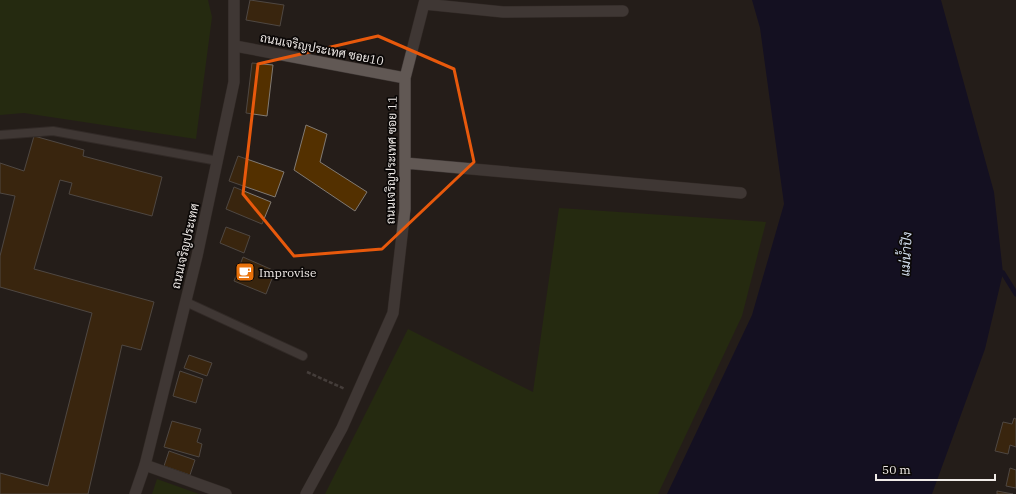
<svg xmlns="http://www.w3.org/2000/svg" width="1016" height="494" viewBox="0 0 1016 494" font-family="'IBM Plex Serif',Sarabun,serif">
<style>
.green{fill:#263a06}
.water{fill:#00002c}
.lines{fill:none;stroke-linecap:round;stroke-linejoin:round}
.stream{stroke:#00002c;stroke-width:5}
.building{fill:#533000;stroke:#817a73}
.service-casing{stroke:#403937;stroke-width:10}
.minor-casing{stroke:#403937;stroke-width:12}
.tertiary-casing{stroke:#403937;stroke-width:12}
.path{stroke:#6c6562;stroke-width:2.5;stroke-dasharray:4 2;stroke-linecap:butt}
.service{stroke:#615854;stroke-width:8}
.minor{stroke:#615854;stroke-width:11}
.tertiary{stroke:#615854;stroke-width:11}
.marked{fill:none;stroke:#e8590c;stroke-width:3;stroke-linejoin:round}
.labels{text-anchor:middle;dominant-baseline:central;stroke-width:3.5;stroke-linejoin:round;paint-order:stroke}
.street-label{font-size:12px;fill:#efeae7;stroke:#0b0807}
.poi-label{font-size:12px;fill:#efeae7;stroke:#0b0807;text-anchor:start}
.water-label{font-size:13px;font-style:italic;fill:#d6e2f2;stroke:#0b0807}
</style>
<rect width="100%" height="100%" fill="#251d19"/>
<!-- green -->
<path class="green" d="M0,0H208L212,17L196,139L24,113L0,115Z
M559,208L766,222L742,316L658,494H325L408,329L533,392Z
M157,479L199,494H152Z"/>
<!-- water -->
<path class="water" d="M752,0H941L994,192L1003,273L985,349L932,494H667L752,315L784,204L760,28Z"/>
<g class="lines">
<!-- stream -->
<path class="stream" d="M1003,273L1016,294"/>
</g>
<!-- building -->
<path class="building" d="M250,0L284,5L280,26L246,20Z
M252,63L273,65L267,116L246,113Z
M306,125L327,134L320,162L367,192L355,211L294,170Z
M34,136L84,150L83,156L162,177L152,216L69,194L72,183L60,180L34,269L154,302L141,350L122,345L88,494H0V473L48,486L92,313L0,287V256L15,196L0,193V163L24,171Z
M238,156L284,172L275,197L229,181Z
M234,187L271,202L262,224L226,209Z
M226,227L250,236L244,253L220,243Z
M243,257L275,271L266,294L234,281Z
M189,355L212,363L207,376L184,368Z
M180,371L203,379L196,403L173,396Z
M1014,418L1016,419V447L1010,445L1008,454L995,451L1003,422L1012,424Z
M172,421L201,429L197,442L202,444L199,457L164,447Z
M169,451L195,460L190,475L164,466Z
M1010,468L1016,470V488L1006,486Z
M997,491L1013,494H997Z"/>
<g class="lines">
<defs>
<path id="service" d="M0,135L53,131L218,161
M186,302L303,356"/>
<path id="minor" d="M424,4L503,12L623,11
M235,46L405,78
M405,163L741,193
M145,465L226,494
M306,494L342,428L393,313L405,209V78L425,0"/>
<path id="tertiary" d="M135,494L145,465L197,256L234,82V0"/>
</defs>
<!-- service casing -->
<use href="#service" class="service-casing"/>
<!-- minor casing -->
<use href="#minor" class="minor-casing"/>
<!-- tertiary casing -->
<use href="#tertiary" class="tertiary-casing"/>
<!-- path -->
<path class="path" d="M307,372L345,389"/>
<!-- service -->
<use href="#service" class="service"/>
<!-- minor -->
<use href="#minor" class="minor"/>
<!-- tertiary -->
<use href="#tertiary" class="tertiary"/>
</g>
<!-- marked area -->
<path d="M0 0H1016V494H0ZM378,36L454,69L474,162L382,249L294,256L243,194L258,64Z" fill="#251d19" fill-opacity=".55" fill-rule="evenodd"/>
<path class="marked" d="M378,36L454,69L474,162L382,249L294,256L243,194L258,64Z"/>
<!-- icons -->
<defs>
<symbol id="cafe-square" viewBox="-11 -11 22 22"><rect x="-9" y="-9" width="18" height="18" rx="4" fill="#e8710a" stroke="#0b0807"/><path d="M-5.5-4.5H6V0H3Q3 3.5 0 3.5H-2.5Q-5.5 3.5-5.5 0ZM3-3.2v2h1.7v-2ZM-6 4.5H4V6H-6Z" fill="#fff"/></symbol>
</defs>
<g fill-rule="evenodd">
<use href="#cafe-square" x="234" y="261" width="22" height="22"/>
</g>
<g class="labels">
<!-- street labels -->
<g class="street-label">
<text transform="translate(322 49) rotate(11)">ถนนเจริญประเทศ ซอย10</text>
<text transform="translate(391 160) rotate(-89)">ถนนเจริญประเทศ ซอย 11</text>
<text transform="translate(185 246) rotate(-77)">ถนนเจริญประเทศ</text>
</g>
<!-- poi labels -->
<g class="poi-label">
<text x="259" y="272">Improvise</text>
</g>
<!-- water labels -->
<g class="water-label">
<text transform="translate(906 254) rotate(-87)">แม่น้ำปิง</text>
</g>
</g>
<!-- scale -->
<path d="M876 474v6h119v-6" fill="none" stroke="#efeae7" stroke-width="2"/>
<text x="882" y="474" font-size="12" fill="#efeae7" stroke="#0b0807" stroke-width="3" paint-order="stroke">50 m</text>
</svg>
